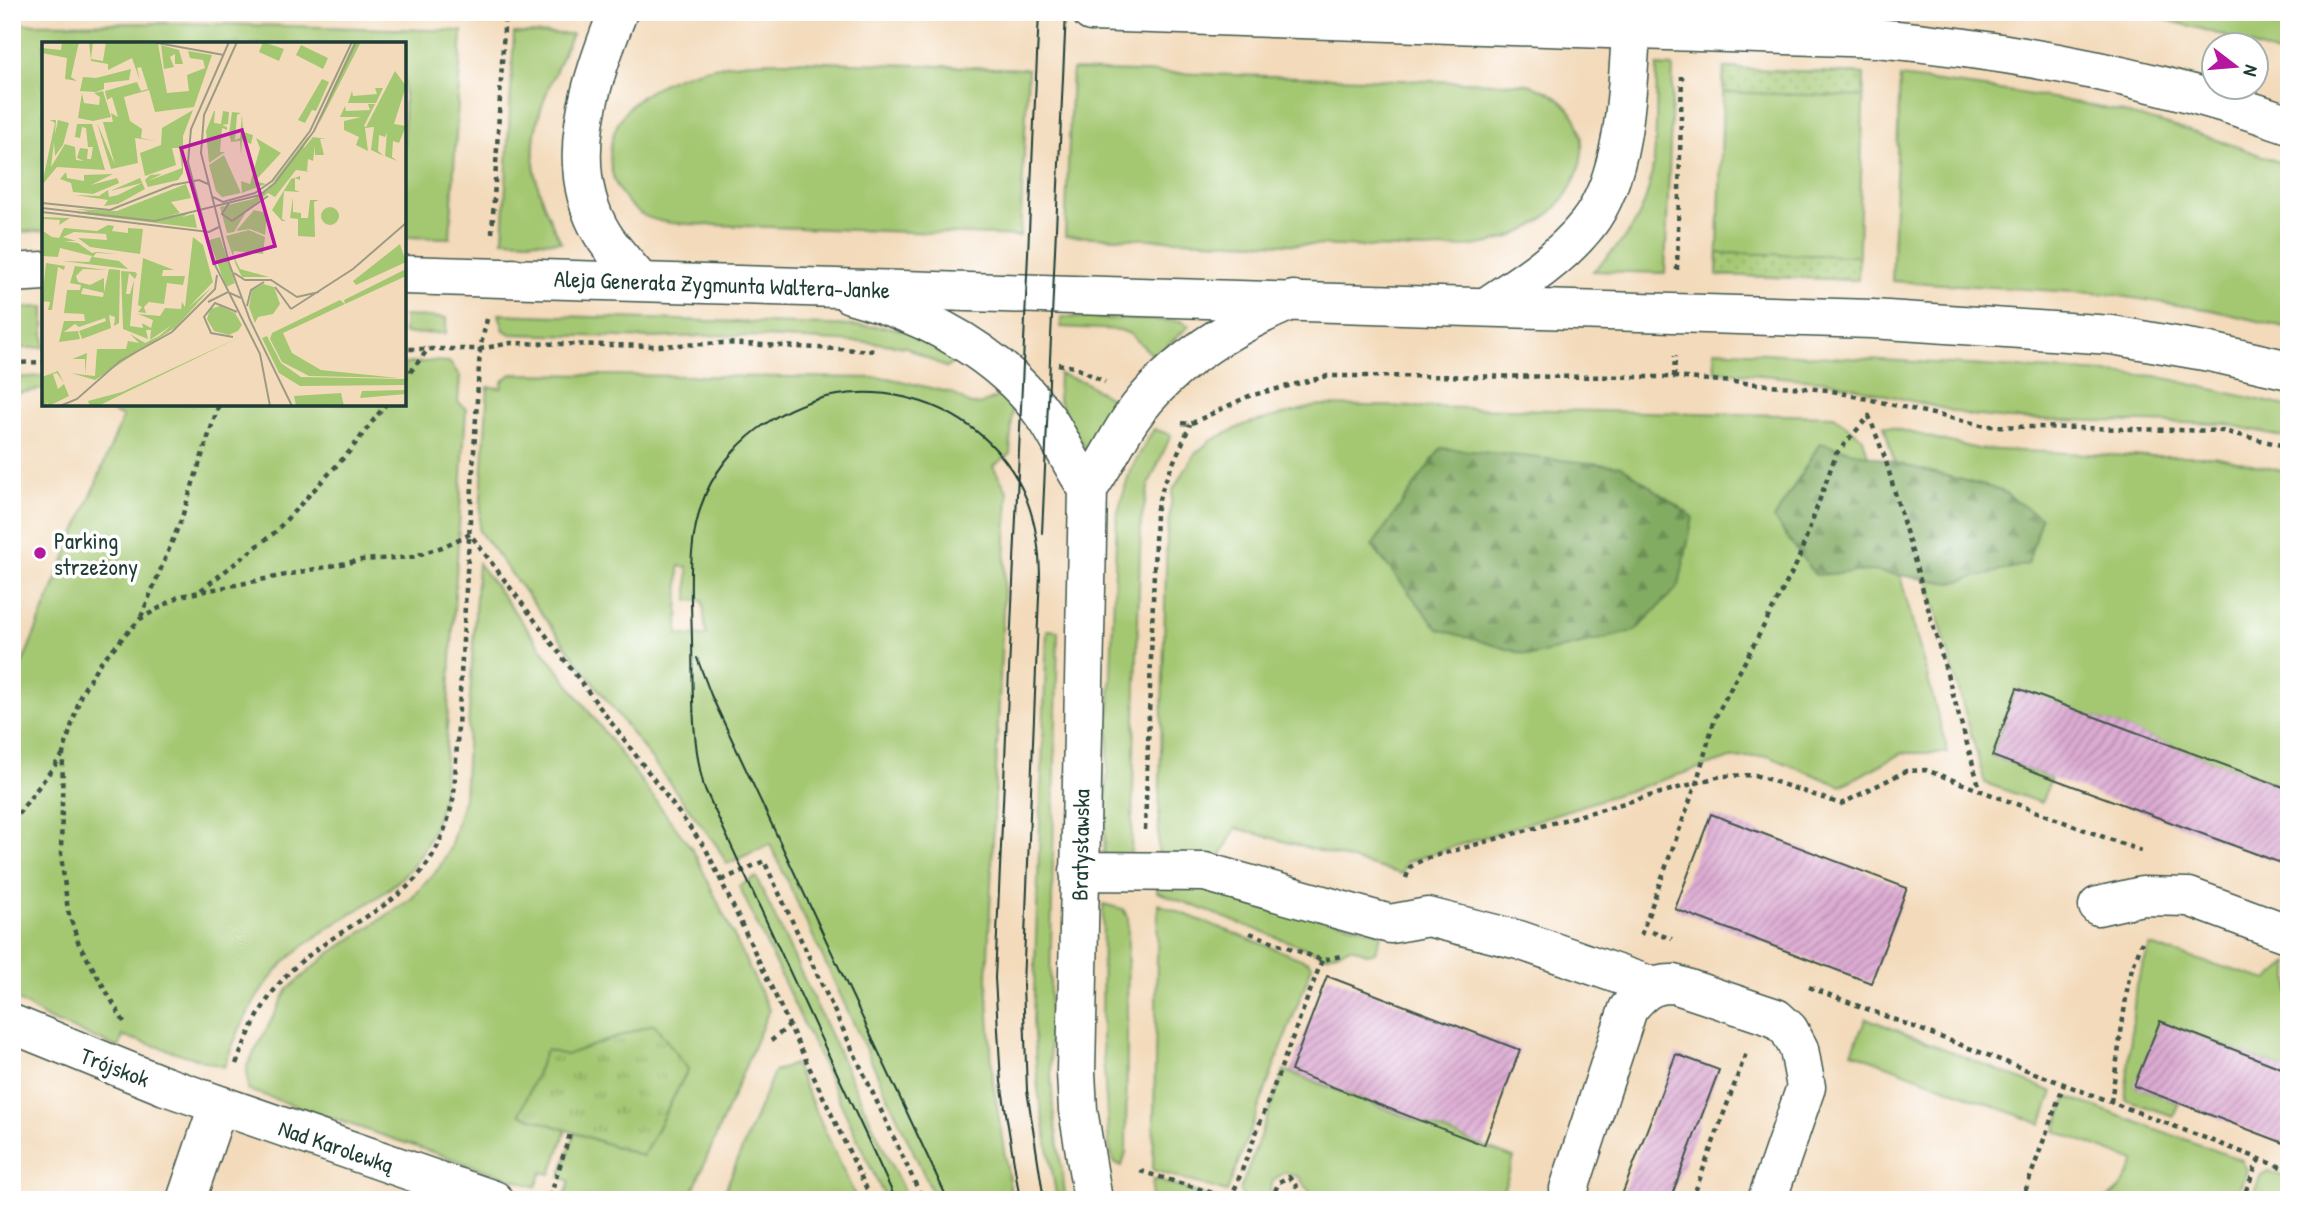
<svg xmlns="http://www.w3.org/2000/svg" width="2301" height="1212" viewBox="0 0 2301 1212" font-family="'Patrick Hand',sans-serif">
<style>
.grass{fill:#a4c872;stroke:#628253;stroke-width:2;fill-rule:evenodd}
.forest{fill:url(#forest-firs);stroke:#51744c;stroke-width:2}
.park{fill:url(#park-tufts);stroke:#628253;stroke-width:2}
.garden{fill:url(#garden-dots);stroke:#628253;stroke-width:2}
.building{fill:url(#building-hatch)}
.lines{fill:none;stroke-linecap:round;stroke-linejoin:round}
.minor-casing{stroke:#3f5548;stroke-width:41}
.major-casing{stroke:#3f5548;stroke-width:41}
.path{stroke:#3f5548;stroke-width:4.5;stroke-dasharray:5 5;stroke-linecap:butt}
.minor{stroke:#fff;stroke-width:38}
.major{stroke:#fff;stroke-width:38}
.tram{stroke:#1f3d34;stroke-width:2}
.poi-dot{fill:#b5179e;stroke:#fff;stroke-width:2.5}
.labels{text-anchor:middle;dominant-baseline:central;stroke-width:7;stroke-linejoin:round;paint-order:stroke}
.street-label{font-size:23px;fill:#1f3d34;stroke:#fff}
.poi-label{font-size:23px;fill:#1f3d34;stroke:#fff;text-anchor:start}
.inset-road{fill:none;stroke:#9e9b84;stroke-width:2}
.view{fill:#b5179e;fill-opacity:0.15;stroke:#b5179e;stroke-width:3.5}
.inset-edge{fill:none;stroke:#1f3d34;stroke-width:3.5}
</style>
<defs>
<pattern id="forest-firs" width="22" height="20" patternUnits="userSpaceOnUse" patternTransform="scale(1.75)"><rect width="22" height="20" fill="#83ac64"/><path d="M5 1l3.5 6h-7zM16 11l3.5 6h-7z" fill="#6b8d53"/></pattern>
<pattern id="park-tufts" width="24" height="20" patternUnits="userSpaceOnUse" patternTransform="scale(1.75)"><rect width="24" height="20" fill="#a4c872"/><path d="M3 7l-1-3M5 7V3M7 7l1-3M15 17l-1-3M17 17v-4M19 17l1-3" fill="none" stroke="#85a45e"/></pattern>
<pattern id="garden-dots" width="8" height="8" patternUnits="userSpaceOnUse" patternTransform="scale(1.75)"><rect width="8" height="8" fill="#a4c872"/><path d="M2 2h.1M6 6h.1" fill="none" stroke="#85a45e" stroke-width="1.8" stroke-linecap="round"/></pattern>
<pattern id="building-hatch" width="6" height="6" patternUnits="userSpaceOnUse" patternTransform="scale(1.75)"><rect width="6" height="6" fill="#ddabd3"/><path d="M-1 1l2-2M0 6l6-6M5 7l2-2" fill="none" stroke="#b38cac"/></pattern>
</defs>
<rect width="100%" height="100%" fill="#fff"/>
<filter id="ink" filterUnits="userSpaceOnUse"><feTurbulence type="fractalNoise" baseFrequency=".0143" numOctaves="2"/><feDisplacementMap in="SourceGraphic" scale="14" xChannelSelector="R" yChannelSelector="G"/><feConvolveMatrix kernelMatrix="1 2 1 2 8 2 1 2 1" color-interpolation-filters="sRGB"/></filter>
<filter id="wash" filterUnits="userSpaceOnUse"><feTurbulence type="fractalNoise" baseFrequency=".00686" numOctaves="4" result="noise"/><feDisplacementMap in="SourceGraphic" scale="28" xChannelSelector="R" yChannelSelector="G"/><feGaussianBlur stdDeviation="1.57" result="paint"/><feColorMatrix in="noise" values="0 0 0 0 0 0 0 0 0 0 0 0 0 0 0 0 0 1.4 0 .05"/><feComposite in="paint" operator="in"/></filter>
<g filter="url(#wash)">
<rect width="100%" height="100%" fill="#f3daba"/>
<!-- grass -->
<path class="grass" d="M2136,12H2225L2289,30V58L2209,31Z
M181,23L462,31L450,238L404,237V44H44V231L12,232V24Z
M514,33L572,34C534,120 514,153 561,242L503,240Z
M796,61L1028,69L1020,236L687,224C671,223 653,222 640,213C600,185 601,128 638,99C682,65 744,60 796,61Z
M1657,66L1673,67L1665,273L1593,271C1608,256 1626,240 1636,221C1661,176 1655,116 1657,66Z
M1724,68L1864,74L1858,280L1717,275Z
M1072,70L1528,84C1610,108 1590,195 1528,229C1495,247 1459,248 1423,249L1065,236Z
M1900,77C1953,84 2006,90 2058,99C2137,113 2215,137 2289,166V328L2211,310L2107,294L1892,281Z
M44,307V347L12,349V308Z
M499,314L888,327L909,332L960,356L947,368L906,347L878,343L723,335L655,338L511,334L504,330Z
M404,316L446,318V333L404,334Z
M1061,317L1181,321L1189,326L1155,357L1130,334L1120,330L1061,327Z
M1714,350L2156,376L2289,407V438L2226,424L2009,419L1970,415L1828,381L1715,371Z
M434,361L449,362L460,376L458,402L466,409L443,794C423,899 358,896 289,958C258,987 238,1028 224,1067L123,1036L119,1048L50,1020L12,997V689L123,417L96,404H404V364Z
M511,374L888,378L952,393L970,404L979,405L1006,393L1013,401L1010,454L993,466L1008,493L987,979L993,1082L1012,1200H936L770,844L727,864L717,846L479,531L488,387L502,388V382ZM679,566L688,567V600L703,601L706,636L678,635Z
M1059,374L1084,382L1115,401L1086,452L1058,399Z
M44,376V389L12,394V378Z
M1320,405L1834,416L1863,438L1948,753H1902L1841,786L1768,756L1731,758L1406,862L1402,874L1236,828L1215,866L1158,854L1167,535L1173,490L1194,455L1210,441L1246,424Z
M1884,426L1978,449L2131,456H2214L2289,472V789L2017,689L1992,756L2051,778L2041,803L1985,783Z
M1154,429L1171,435L1149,484L1141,521L1131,855L1104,856L1117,515L1130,471Z
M478,563L694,852L769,1010L689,1200L564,1198L570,1181L560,1177L575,1133L643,1156L688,1069L654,1024L526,1100L521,1114L566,1130L551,1174L542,1172L536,1187L248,1090L247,1066L288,989L329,954L411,899L439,868L450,848L464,797Z
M1047,630L1058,631L1049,1032L1053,1109L1066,1200H1057L1038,1089L1033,1021Z
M756,877L908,1200H886L739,886Z
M1157,886H1206L1382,933L1375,952L1369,954L1351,947L1326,956L1157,892Z
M1103,904L1123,909L1128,918L1126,1152L1122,1166L1114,1162L1109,1145L1102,1040Z
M1158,904L1309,962L1312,966L1227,1192L1153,1170Z
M2150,946L2268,980L2289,963V1071L2160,1022L2135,1086L2179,1103L2173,1116L2125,1099L2136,985Z
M1866,1018L2053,1092L2041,1124L1852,1052Z
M794,1064L857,1200H721L774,1072Z
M1284,1070L1514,1158L1500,1200H1316L1298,1176L1284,1172L1273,1181L1267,1200L1244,1198L1240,1191Z
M2067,1097L2242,1160L2247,1170L2235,1200H2104C2121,1191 2128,1178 2135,1161L2055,1131Z
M2269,1171L2289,1179V1200H2251L2261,1175Z
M1153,1179L1220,1200H1151Z"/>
<!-- forest -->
<path class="forest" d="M1820,443L2000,490L2041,518L2028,564L1952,583L1871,571L1815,575L1774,519Z
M1441,448L1621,466L1693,517L1679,586L1635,631L1531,656L1438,629L1372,546Z"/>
<!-- park -->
<path class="park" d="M654,1024L688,1069L643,1156L520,1114L546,1050L566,1055Z"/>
<!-- garden -->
<path class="garden" d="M1724,68L1864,74L1863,97L1723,92Z
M1718,253L1858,256V280L1717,275Z"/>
<g id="blocks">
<!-- building -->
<path class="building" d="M2017,688L2289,789V866L1992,756Z
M1711,814L1907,888L1871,983L1675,909Z
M1327,976L1520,1050L1484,1145L1291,1071Z
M2160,1021L2289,1071V1145L2134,1086Z
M1676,1054L1719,1070L1670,1200H1620Z"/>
</g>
</g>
<g filter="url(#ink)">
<use href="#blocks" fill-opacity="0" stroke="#3f5548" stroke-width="2"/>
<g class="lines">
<defs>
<path id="minor" d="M618,12C591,81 560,165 603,235C613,251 628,266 640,281
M1840,12L1877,38
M850,294C926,315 1000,352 1047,419C1062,442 1071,465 1088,489
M1487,306C1522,283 1560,259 1587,225C1628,174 1628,76 1632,12
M1079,871L1205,872L1390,924L1428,917L1519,940L1652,986
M2098,906L2142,896L2189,897L2289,934
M12,1024L165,1086L494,1200
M186,1200L218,1106
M1093,1200L1078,1110L1076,1072L1088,489C1102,469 1112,449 1124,429C1163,366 1227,328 1293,300
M1571,1200L1569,1189L1628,1009C1642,992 1652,983 1674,984L1776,1018L1789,1030L1799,1049L1806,1087L1767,1200"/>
<path id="major" d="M1091,12L1877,38C2017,51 2156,77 2289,124
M12,273L44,271
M404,275L1872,319L2112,335L2210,352L2289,370"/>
</defs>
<!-- minor casing -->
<use href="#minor" class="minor-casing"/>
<!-- major casing -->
<use href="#major" class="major-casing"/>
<!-- path -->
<path class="path" d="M2262,12L2289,20
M492,233L505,12
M1677,270L1682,76
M487,319L480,349L511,343L658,346L724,343L877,351
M12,363L44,362
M1058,364L1074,367L1105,382
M1674,377L1675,356
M404,380L429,348
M1182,423L1190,424L1249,396L1328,376L1674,377L1828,390L1986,426L2223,431L2289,447
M201,590L274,533L349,452L386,404
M141,617L181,520L219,404
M12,822L62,756
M1145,830L1156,514C1161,481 1179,455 1190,424
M1406,878L1410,867L1424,859L1721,776L1755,775L1841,804L1906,771L1926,770L2141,851
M722,880L764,861L923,1200
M1652,932L1672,939
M1250,933L1322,960L1341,956
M1641,935L1696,784L1715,718L1797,563L1836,454L1869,416L1885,458L1980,789
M1809,987L2289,1170
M124,1022L79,944L68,911L61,855L63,754L81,694L98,665L140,619L180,596L361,560L412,557L442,547L470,534L706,849L872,1200
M771,1041L790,1025
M236,1064C250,1029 268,990 297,965C371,902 432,904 454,795L480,349H404
M2111,1102L2129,977L2142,942
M1140,1171L1233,1199
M550,1197L571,1131
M1231,1199L1322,960
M1271,1200L1279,1182L1289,1177L1307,1200
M1692,1200L1746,1053
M2022,1200L2064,1084
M2242,1200L2259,1159"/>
<!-- minor -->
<use href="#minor" class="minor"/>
<!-- major -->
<use href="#major" class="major"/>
<!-- tram -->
<path class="tram" d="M1042,533L1066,12
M1040,572L1023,985L1027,1090L1044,1200
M697,658L711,695L948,1200
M896,1200L704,787C691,739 693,690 692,640C691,591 686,539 706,493C719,464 742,439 768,422C849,367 968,392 1017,479C1035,511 1040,545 1040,581
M1020,1200L1001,1082L995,978L1039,12"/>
</g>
</g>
<!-- markers -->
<circle class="poi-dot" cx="40" cy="553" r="7"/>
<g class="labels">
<!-- street labels -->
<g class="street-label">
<text transform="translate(722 284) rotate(2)">Aleja Generała Zygmunta Waltera-Janke</text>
<text transform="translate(1080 845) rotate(-89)">Bratysławska</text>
<text transform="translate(115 1067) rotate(21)">Trójskok</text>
<text transform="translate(336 1146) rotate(19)">Nad Karolewką</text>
</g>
<!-- poi labels -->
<g class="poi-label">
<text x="54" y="540">Parking<tspan x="54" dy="26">strzeżony</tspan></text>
</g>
</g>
<!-- overview -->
<g transform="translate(42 42)">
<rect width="364" height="364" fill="#f3daba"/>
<path d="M20,0H37L29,35L35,39L23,37L25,16L0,11V6L19,8ZM47,0H51L49,17L61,19L64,0L116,2L125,51L147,49L145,33L163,26L161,18L148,16L146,9L170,13L152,65L113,70L107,48L82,55L88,79L100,87L99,96L114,99L93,96L96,121L69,127L55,81L73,123L61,80H71L69,71L76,75L70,55L65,58L63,49L95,40L99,49L106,47L99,25L95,26L98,39L90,16L66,28V22L49,19ZM312,0H319L277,82L288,52ZM119,3L137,8L141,22H133V12L128,15L132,25L122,27ZM259,3L286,16L281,27L254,13ZM89,27L87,38L62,41V47L54,50L38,49L41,35L54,36ZM353,29L364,44L352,82L364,84L357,101L351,99L350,115L355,119L343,114L345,91L343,95L337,93L336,109L342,114L329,108L332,85L323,86L326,109L314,103L317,95L302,88V79L319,75H298L303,64L304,69L328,68L326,62H333L322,84L324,85ZM280,37L287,40L274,69L270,68L263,81L256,78ZM333,46H341L334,61H306L310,49L311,54L335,52ZM61,49L69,75L51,79L36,76L40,51L42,61L57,63L58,55L52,51ZM151,68L141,94V131L136,138L106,145L103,138L108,133L120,132L106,139L140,126L137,106H130L134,123L103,134L98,111L119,103L120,86ZM172,69H179H173L172,81L179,82L181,69L187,70L186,82L180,83L185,85V88L180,86L178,110H183L167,121L164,89ZM190,70L199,71L195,73L193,98L198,96L200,72L201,90L211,93L209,102L200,98L199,113L198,99L189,100L187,92ZM8,78H14L13,92L16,78L27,81L21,103L13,114L12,100L9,125L23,102L33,105L34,118L42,119L35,116L38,106L46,107L45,117H49L51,105H46L44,86L40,85L38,96L33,95L35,82H50L63,128L15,125L0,143L13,81ZM267,93L261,107L271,95L284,97H278L282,113H273V104L271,119L266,117L265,129L269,130L254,128L233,155L226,151L204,170L192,190L185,191L178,165L211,157L227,147L237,136L222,148L213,153L228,144ZM214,96L239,111L213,139L224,142L200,151L199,139L208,142L218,106ZM182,113L199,151L180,155L174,149L167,123ZM24,130L25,136L42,139V133L71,132L49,143L75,136L77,141L51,152L31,150L29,141L18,137ZM258,134V138L253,136V148L258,150L242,149L240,177L244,179H240L230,168L249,137ZM98,136L103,147L76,162L62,164L66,158L33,153L57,154L66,148L67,155L76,153L100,141L68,149ZM144,142L149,156L129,160L138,171L127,174L152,169L140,175L152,172L155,186L33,171L46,169L33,167L75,169ZM251,155V170L259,171V176H266L268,158H277L272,160L273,195L256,194V177L248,176ZM279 174a9 9 0 1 1 18 0a9 9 0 1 1-18 0ZM212,168L225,171L223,193L208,187L194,189ZM0,175L28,176L17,183L18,178L2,177L1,189L10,195L17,196L22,186L55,189L66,183L72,184L70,189L86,191V186L101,187L98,212L48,205L36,196L65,198L64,192L32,190L21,195L34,199H22L36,201L50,211L54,210L75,212L54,211L51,215L77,219L86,227L20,219L47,220L50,214L18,206L16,215L0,214ZM207,188L223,195L221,212L192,209L191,213L198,227L227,235H200L194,223L184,194ZM151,195L161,203L171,240L146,266L170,245L134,285L53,338L29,331L43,333V317H30L45,311L43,333L53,334L55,307H84L86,299L97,301L88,292L103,301L117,294L130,283L108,298L109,288H104L106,297L81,287L79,229L93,230L95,232L93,237L87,231L84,252H88L92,238L88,284L101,286L100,281L109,286L111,278L96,272L118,274L123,266L139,267L140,260L143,265ZM178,195L193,241L184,245L167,198ZM358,202L364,220L314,243L311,239ZM101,216L132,228H121L120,234H143L141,243L125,241L122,262L107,260L102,265L104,271L96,270L100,265L96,263ZM4,221L23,224L22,228L16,225L10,268H6L8,260L0,259ZM33,224L65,228L41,227L34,234L36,240L48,243L62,236V251L41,246L39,252L61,255L67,227L78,228L77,281L72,284L73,275L67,273L69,286L40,297L37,289L64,279L63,276L37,285L33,282L22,290L36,289L38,297L17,300L22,279H43L42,272L22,271L25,248H38L39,243L28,241ZM221,242L232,245L238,262L231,272L216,275L213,281L207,265L210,248ZM298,258L303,262L241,291L250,311L279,328L356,336L267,334L240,320L228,297L230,291ZM178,264L193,271L200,283L196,289L187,293L172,289L165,277L168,267ZM200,294L56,364H48L46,359L80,350ZM225,294L239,321L259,335L364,337V343L258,344L237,331L220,296ZM16,329L22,341L15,331L11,332L16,347L22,342L27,354L7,364L4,357L6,364H0V335ZM364,348V352L318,356L320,349ZM299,351L302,364H254L252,354Z" fill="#a4c872"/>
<path d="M221,0L242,7L237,19L217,10Z" fill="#a4c872"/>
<path d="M364,227V234L303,262L302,258Z" fill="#a4c872"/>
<path class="inset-road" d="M110,0L182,13M187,0L149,87L146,120L172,221L218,312L228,364M195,0L162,73L159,111L187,221L208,278L250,364M171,155L181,160L213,151L230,139L268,89L310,0M0,161L68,168L131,143L157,138L166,142M187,161L180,172L190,179L226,154M0,166L113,179L218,153L233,141L272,89L314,0M0,170L167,190L177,185M192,231L203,238H229L255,255L277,250M233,245L249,267M166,260L186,250L199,256M205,264L209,248L222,240M249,267L311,227L364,181M191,295L169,291L162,275L173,261L195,270M18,364L35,357L78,319L130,290L173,247L175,233"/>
<path class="view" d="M200,88L233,204L172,221L139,106Z"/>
<rect width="364" height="364" class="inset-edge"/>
</g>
<!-- margin -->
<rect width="2301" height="1212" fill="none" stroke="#fff" stroke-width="42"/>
<!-- north arrow -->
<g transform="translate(2235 66) rotate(106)"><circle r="33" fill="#ffffff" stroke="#a5b1ae" stroke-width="2"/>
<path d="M0-5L12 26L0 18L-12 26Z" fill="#b5179e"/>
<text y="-10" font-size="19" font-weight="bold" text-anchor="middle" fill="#1f3d34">N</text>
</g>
</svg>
